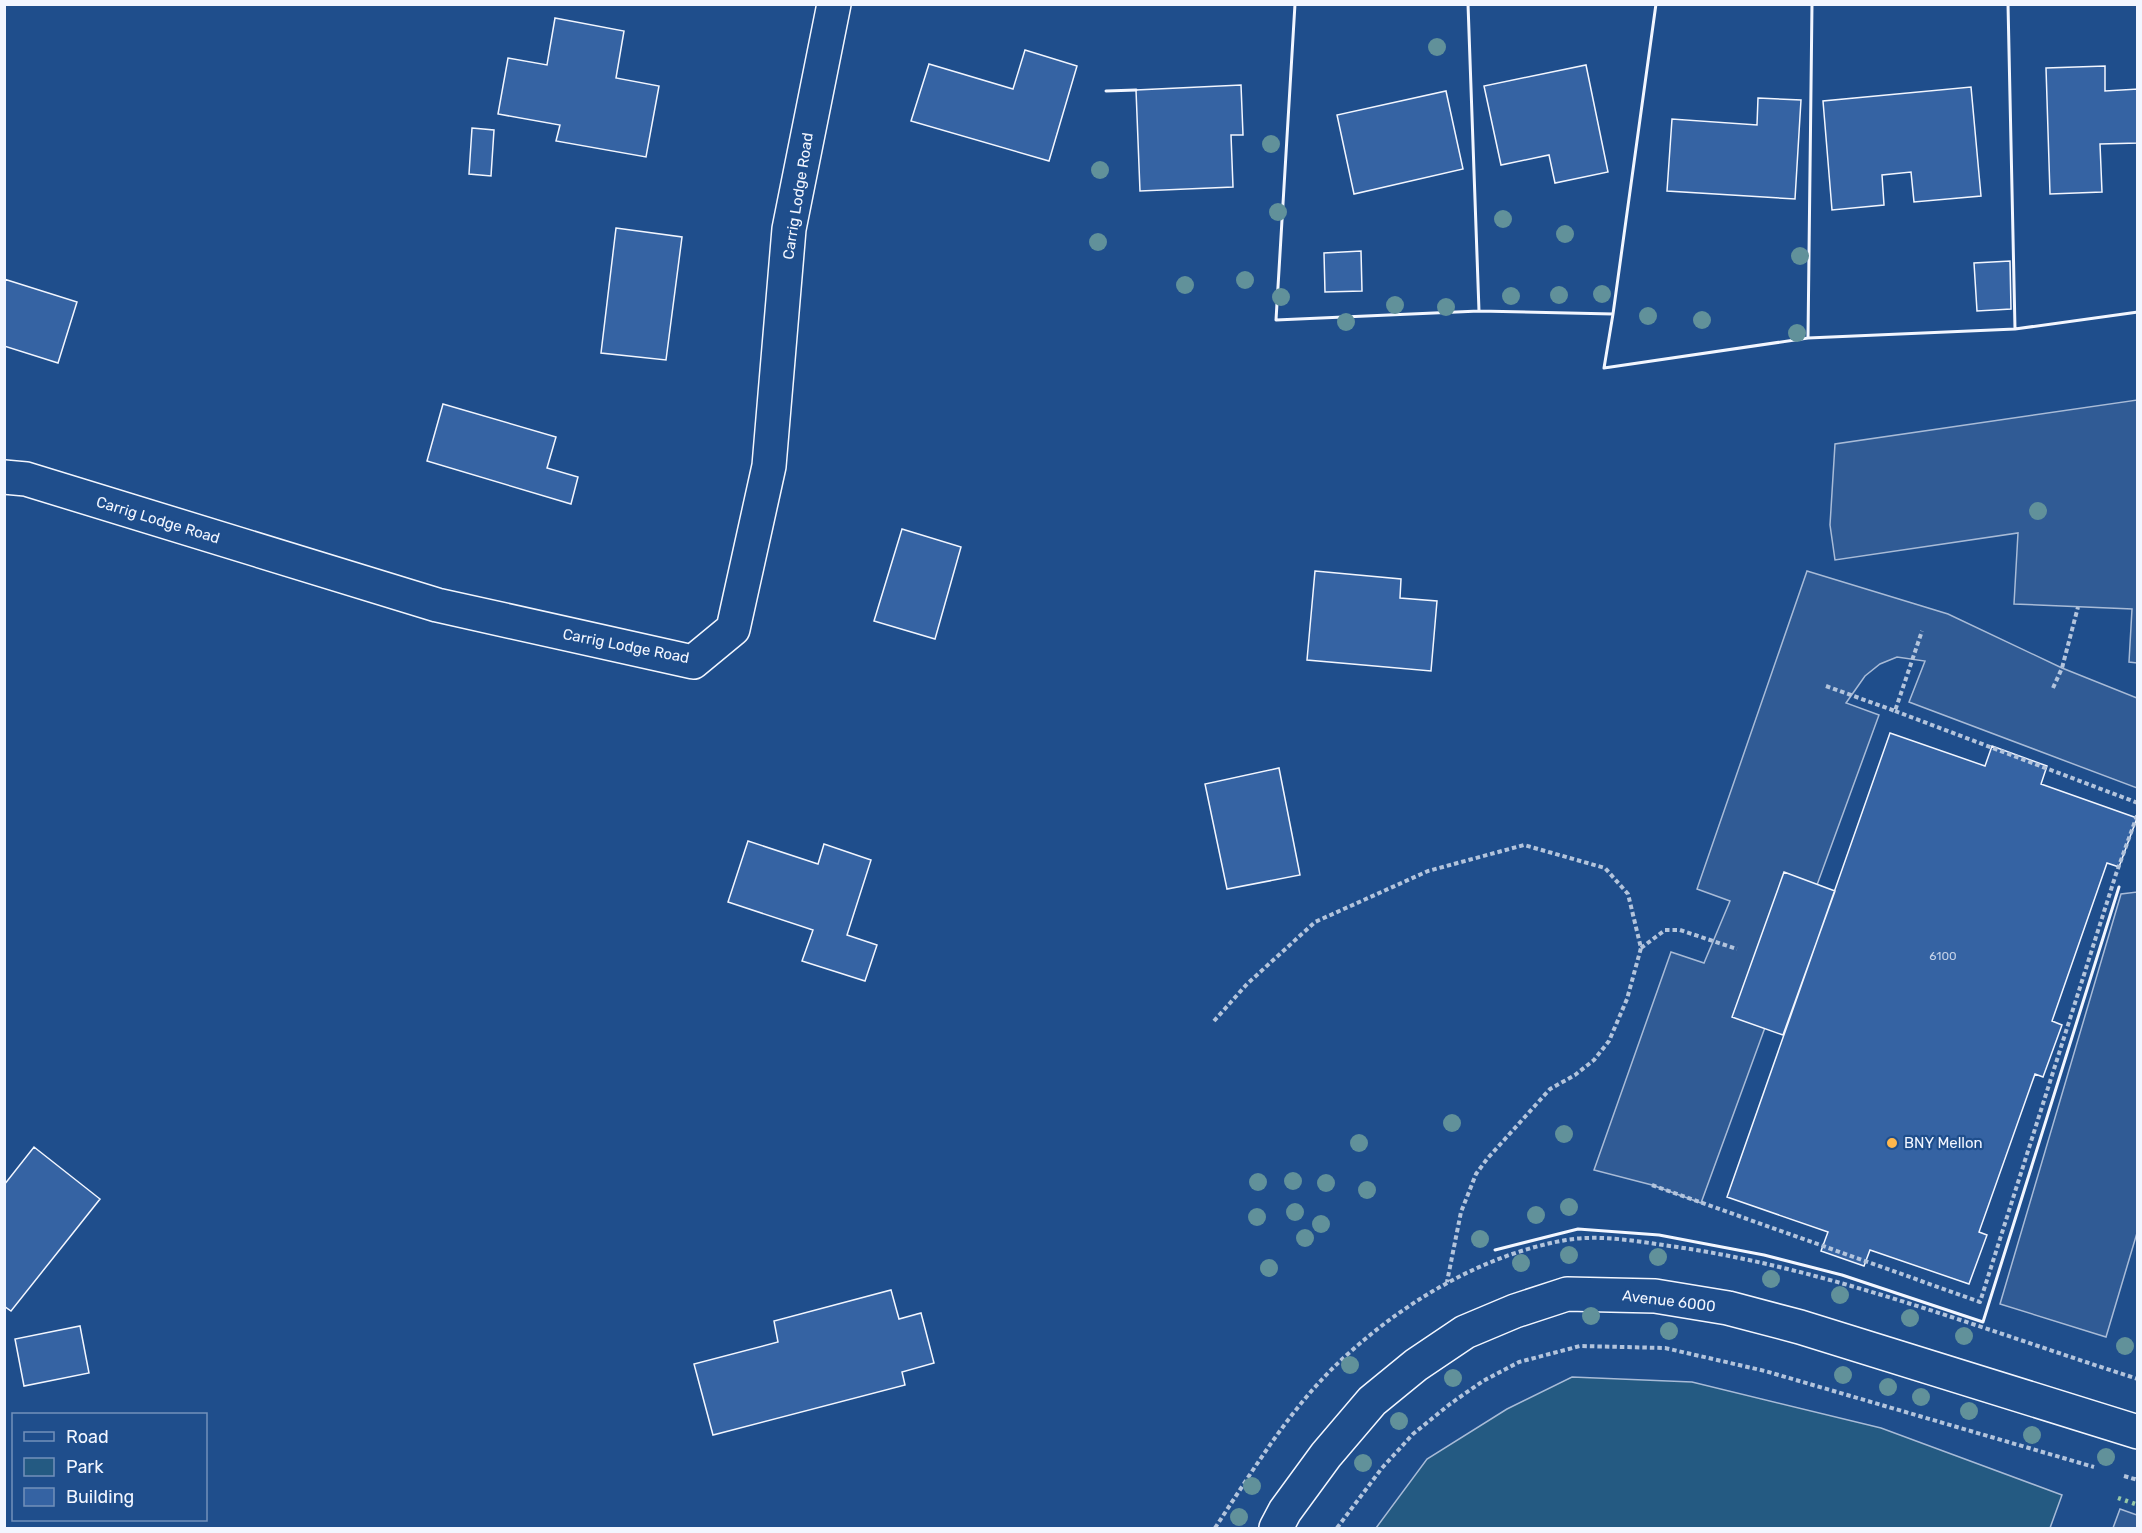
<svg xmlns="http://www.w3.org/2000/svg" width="2142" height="1533" viewBox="0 0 2142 1533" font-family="Rubik,sans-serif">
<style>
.green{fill:#245a82;stroke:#a8bbd7;stroke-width:1.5}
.parking{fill:#305b95;stroke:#a8bbd7;stroke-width:1.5}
.building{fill:#3563a3;stroke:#f2f6ff;stroke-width:1.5}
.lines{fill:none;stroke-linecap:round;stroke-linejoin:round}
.minor-casing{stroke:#f2f6ff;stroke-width:36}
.path{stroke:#b3c4dc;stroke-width:4;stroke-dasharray:4.5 3;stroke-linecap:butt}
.minor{stroke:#1f4e8c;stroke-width:33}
.hedge{stroke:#97c8a6;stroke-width:4.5;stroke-dasharray:3 4.5;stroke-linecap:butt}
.wall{stroke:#f2f6ff;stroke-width:3}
.tree{fill:#61919a}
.poi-dot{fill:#ffb74d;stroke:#1f4e8c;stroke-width:2}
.labels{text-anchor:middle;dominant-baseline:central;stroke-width:4.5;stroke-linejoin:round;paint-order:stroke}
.number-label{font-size:12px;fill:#c3d1e8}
.street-label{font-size:15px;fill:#f2f6ff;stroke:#1f4e8c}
.poi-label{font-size:15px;fill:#f2f6ff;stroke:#1f4e8c;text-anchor:start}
</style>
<rect width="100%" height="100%" fill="#1f4e8c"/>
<!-- green -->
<path class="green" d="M1572,1377L1692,1382L1881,1428L2062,1495L2050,1528H1376L1427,1459L1507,1409Z"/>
<!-- parking -->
<path class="parking" d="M2137,400V663L2129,662L2132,609L2014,604L2018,533L1835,560L1830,525L1835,444Z
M1807,571L1948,614L2062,668L2137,698V788L1909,702L1925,661L1897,657L1880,664L1865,676L1846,703L1879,715L1701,1203L1652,1185L1594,1170L1671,952L1704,963L1730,901L1697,889Z
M2137,892V1233L2106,1337L2000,1304L2121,894Z
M2120,1509L2137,1515V1528H2113Z"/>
<!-- building -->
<path class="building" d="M555,18L624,31L616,78L659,86L646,157L556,141L560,125L498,114L508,58L547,65Z
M1025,50L1077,66L1049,161L911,121L929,64L1013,89Z
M1586,65L1608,172L1555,183L1549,155L1501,165L1484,86Z
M2105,66V91L2138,89V143L2100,144L2102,192L2050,194L2046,68Z
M1241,85L1243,135H1231L1233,187L1140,191L1136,90Z
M1971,87L1981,196L1914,202L1911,172L1882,175L1884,205L1832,210L1823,101Z
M1446,91L1463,169L1354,194L1337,115Z
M1758,98L1801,100L1795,199L1667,191L1672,119L1757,125Z
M472,128L494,130L491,176L469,174Z
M616,228L682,237L666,360L601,353Z
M1361,251L1362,291L1325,292L1324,253Z
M2010,261L2011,309L1977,311L1974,263Z
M4,279L77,302L58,363L4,346Z
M443,404L556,437L547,468L578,477L571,504L427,461Z
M902,529L961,547L935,639L874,621Z
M1315,571L1401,579L1400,598L1437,601L1431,671L1307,660Z
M1890,733L1985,766L1992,746L2047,766L2041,784L2137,818L2119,867L2107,863L2052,1021L2062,1025L2043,1077L2035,1074L1979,1232L1987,1235L1969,1284L1870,1250L1864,1266L1821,1251L1828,1232L1727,1197Z
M1279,768L1300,875L1227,889L1205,784Z
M748,841L818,864L824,844L871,860L847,935L877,945L865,981L802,961L813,930L728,902Z
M1784,872L1835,891L1783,1035L1732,1017Z
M34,1147L100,1199L11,1311L4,1306V1185Z
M891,1290L899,1319L921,1313L934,1363L902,1372L905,1385L713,1435L694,1364L778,1342L774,1321Z
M80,1326L89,1373L24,1386L15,1339Z"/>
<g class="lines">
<defs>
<path id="minor" d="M4,477L26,479L437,605L693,662L733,629L769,466L789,229L834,4
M1276,1528L1285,1511L1326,1455L1372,1401L1416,1365L1465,1332L1515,1311L1567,1294L1655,1296L1728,1308L1800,1327L2138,1432"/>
</defs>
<!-- minor casing -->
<use href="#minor" class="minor-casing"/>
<!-- path -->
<path class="path" d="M1826,686L1895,711L1922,631
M2053,688L2062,668L2078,607
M1895,711L2138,803
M1641,948L1665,930H1680L1737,949
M1214,1021L1247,984L1315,922L1428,871L1524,845L1605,868L1628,894L1641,948L1627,999L1609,1041L1594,1060L1575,1075L1550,1089L1487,1159L1476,1174L1461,1212L1447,1282
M1652,1185L1980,1302L2116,874L2138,813
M2124,1476L2138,1480
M1215,1528C1252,1472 1287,1413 1335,1366C1397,1306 1480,1255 1566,1240C1603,1234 1640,1242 1677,1247C1834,1270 1987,1331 2138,1379
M1337,1528L1382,1468L1413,1434L1450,1404L1483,1381L1519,1362L1580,1346L1665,1348L1765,1371L2094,1467"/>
<!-- minor -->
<use href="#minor" class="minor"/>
<!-- hedge -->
<path class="hedge" d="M2118,1498L2138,1505"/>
<!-- wall -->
<path class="wall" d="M1295,4L1276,320L1479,311L1468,4
M1106,91L1136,90
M1479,311L1613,314L1656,4
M1613,314L1604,368L1808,338L1812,4
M2015,329L2138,312
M1808,338L2015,329L2008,4
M1495,1250L1578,1229L1659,1235L1764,1255L1842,1275L1983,1322L2119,887"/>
</g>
<!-- trees -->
<g class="tree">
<circle cx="1437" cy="47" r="9"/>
<circle cx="1271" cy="144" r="9"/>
<circle cx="1100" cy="170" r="9"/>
<circle cx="1278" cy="212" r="9"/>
<circle cx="1503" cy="219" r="9"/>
<circle cx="1565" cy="234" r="9"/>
<circle cx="1098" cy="242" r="9"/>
<circle cx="1800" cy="256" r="9"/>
<circle cx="1245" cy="280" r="9"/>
<circle cx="1185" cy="285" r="9"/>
<circle cx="1602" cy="294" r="9"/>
<circle cx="1559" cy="295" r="9"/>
<circle cx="1511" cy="296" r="9"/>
<circle cx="1281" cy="297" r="9"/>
<circle cx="1395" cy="305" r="9"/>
<circle cx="1446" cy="307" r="9"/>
<circle cx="1648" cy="316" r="9"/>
<circle cx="1702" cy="320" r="9"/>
<circle cx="1346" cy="322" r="9"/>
<circle cx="1797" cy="333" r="9"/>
<circle cx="2038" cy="511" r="9"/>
<circle cx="1452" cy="1123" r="9"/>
<circle cx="1564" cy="1134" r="9"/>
<circle cx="1359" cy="1143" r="9"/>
<circle cx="1293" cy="1181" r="9"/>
<circle cx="1258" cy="1182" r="9"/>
<circle cx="1326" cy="1183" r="9"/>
<circle cx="1367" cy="1190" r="9"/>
<circle cx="1569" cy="1207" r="9"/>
<circle cx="1295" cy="1212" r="9"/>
<circle cx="1536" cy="1215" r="9"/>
<circle cx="1257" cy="1217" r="9"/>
<circle cx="1321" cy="1224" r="9"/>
<circle cx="1305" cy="1238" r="9"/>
<circle cx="1480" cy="1239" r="9"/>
<circle cx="1569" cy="1255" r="9"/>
<circle cx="1658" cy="1257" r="9"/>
<circle cx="1521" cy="1263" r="9"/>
<circle cx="1269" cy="1268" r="9"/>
<circle cx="1771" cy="1279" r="9"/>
<circle cx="1840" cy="1295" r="9"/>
<circle cx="1591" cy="1316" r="9"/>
<circle cx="1910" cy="1318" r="9"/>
<circle cx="1669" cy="1331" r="9"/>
<circle cx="1964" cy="1336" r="9"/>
<circle cx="2125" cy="1346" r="9"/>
<circle cx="1350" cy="1365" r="9"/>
<circle cx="1843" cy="1375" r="9"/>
<circle cx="1453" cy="1378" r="9"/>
<circle cx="1888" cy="1387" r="9"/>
<circle cx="1921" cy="1397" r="9"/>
<circle cx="1969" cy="1411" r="9"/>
<circle cx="1399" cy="1421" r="9"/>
<circle cx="2032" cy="1435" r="9"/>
<circle cx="2106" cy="1457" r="9"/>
<circle cx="1363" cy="1463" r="9"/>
<circle cx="1252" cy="1486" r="9"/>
<circle cx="1239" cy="1517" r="9"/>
</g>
<!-- markers -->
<circle class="poi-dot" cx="1892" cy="1143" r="6"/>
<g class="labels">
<!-- number labels -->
<g class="number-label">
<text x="1943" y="956">6100</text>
</g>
<!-- street labels -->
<g class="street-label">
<text transform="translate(798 196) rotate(-81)">Carrig Lodge Road</text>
<text transform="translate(158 520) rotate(17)">Carrig Lodge Road</text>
<text transform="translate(626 646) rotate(11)">Carrig Lodge Road</text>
<text transform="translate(1669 1301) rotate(7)">Avenue 6000</text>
</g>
<!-- poi labels -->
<g class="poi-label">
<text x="1904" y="1143">BNY Mellon</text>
</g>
</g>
<!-- border -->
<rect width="2142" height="1533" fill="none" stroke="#f2f6ff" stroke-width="12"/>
<!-- legend -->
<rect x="12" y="1413" width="195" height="108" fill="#1f4e8c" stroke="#7391ba" stroke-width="1.5"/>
<rect x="24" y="1432" width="30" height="9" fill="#1f4e8c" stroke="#7391ba" stroke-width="1.5"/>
<text x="66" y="1443" font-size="18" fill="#f2f6ff">Road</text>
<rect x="24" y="1458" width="30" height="18" fill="#245a82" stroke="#7391ba" stroke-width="1.5"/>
<text x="66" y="1473" font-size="18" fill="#f2f6ff">Park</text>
<rect x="24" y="1488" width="30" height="18" fill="#3563a3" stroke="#7391ba" stroke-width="1.5"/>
<text x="66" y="1503" font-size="18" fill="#f2f6ff">Building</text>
</svg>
